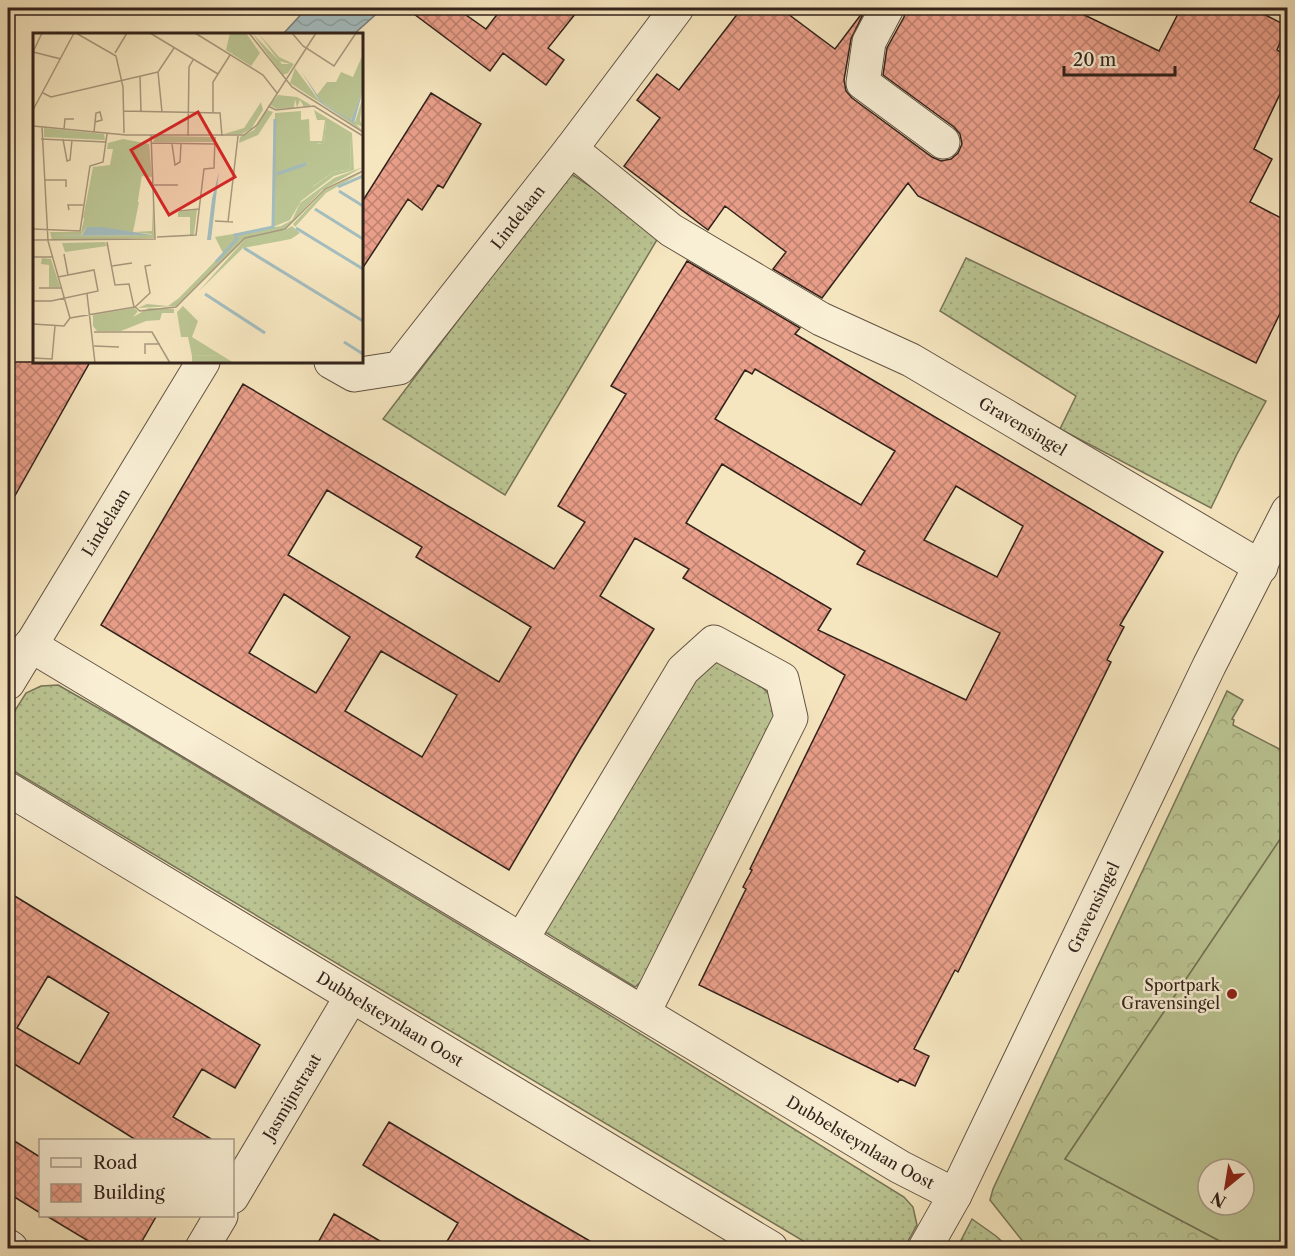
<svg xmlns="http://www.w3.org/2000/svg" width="1295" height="1256" viewBox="0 0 1295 1256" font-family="'Libre Caslon Text',serif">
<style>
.grass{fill:url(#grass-dots);stroke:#767457;stroke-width:1.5}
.forest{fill:url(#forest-crowns);stroke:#767457;stroke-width:1.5}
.pitch{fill:#bbc593;stroke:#767457;stroke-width:1.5;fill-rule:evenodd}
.water{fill:url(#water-waves);stroke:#767e7d;stroke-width:1.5}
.building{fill:url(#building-cross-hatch);stroke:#32221b;stroke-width:1.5;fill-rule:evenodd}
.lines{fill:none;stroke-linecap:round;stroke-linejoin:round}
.minor-casing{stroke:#635344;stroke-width:35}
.minor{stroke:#f9efd5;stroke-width:33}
.poi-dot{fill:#8f2418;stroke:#f9efd5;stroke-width:2}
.labels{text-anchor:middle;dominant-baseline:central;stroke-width:5;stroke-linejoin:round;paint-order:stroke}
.street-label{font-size:16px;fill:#32221b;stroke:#f9efd5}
.poi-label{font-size:16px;fill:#32221b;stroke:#f9efd5;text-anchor:end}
.inset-river{fill:none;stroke:#a3bcbe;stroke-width:3}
.inset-road{fill:none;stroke:#a8987d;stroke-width:1.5}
.view{fill:#d62828;fill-opacity:0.15;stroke:#d62828;stroke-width:3}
.inset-edge{fill:none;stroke:#32221b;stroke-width:3}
</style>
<defs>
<pattern id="grass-dots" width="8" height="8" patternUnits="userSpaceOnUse" patternTransform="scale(1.5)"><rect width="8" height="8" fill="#bbc593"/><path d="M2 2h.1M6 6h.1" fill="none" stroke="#a1a97e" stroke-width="1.8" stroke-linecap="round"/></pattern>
<pattern id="forest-crowns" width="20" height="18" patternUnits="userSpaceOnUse" patternTransform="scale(1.5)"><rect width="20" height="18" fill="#bbc593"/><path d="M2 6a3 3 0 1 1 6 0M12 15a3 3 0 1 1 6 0" fill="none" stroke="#a1a97e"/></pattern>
<pattern id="water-waves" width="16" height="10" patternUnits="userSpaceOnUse" patternTransform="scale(1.5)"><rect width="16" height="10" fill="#a3bcbe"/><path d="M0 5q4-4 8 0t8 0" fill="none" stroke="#8da1a3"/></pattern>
<pattern id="building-cross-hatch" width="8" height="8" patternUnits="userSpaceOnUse" patternTransform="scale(1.5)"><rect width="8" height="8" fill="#ea9f8a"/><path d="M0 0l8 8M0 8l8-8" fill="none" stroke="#be8170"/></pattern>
</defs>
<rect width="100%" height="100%" fill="#f6e6bf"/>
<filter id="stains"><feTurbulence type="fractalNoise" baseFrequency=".00333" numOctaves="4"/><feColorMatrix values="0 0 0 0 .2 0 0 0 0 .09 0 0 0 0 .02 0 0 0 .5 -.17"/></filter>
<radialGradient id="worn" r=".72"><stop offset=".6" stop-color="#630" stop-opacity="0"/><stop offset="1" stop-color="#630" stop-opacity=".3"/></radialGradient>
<!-- grass -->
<path class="grass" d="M570,173L661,233L505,495L383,419Z
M966,258L1266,401L1237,454L1211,508L1060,429L1076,396L940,311Z
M716,660C734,669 772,686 776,708C776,712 774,718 774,723L646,977L635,987L545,932L691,672Z
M58,685L130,726L600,1009L904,1197L913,1207L917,1225L904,1248H815L12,770L8,761L9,720L26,693L41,686Z
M972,1219L996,1236L1009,1248H957Z"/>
<!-- forest -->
<path class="forest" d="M1227,691L1243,700L1232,719L1234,720L1233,725L1287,753V829L1065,1159L1233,1248H1028L990,1200L993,1189Z"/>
<!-- pitch -->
<path class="pitch" d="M1287,829V1248H1233L1065,1159ZM1208,1169H1244V1205H1208Z"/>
<!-- water -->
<path class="water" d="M307,8H383L354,34H283Z"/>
<!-- building -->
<path class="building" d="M406,8H456L486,29L502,8H580L548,48L564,60L546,85L503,53L490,71Z
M742,8H780L835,49L866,8L851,39L844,80L846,91L852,98L932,157L941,161L951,159L958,153L962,144L960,134L954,127L883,75L887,48L904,17L906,8H1070L1159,51L1181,8H1252L1287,26L1277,50L1287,56V79L1254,149L1272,159L1250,202L1287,221V299L1256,363L918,196L908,183L822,298L773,269L786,252L725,206L708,230L624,166L660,118L637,100L657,74L679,90Z
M431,93L481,124L443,188L438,185L422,210L408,199L362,269V202Z
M687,261L800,328L795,334L1163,552L1120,625L1124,627L1107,660L1111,662L958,972L955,970L914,1049L929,1056L915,1086L900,1079L898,1082L699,985L746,889L743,887L752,870L750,869L845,675L683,578L689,569L635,538L600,596L654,629L580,749L509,870L101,625L243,384L554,569L585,522L558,506L626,394L611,386ZM755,369L895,451L861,505L715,419L745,370L752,374ZM722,464L865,551L857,564L1000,633L966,700L818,630L831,609L686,523ZM956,486L1023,526L997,577L924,540ZM327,490L422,547L416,557L531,627L499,682L288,555ZM284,594L350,637L316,693L249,653ZM381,651L457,695L422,757L345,711Z
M8,362H90L8,508Z
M8,892L260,1045L235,1088L202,1069L173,1117L213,1140H136L8,1060ZM48,976L109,1013L79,1064L17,1028Z
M389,1122L516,1198L602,1248H443L458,1223L363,1165Z
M8,1137L40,1157V1213L8,1193Z
M334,1214L392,1248H315Z
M45,1215H157L138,1248H100Z"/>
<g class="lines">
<defs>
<g id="minor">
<path d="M887,8L869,42L863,83L943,142"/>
<path id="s1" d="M571,149L671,230L821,319L911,360L1261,567"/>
<path id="s2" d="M331,362L354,375L399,368L571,149L677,8"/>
<path id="s3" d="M30,645L900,1167L955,1195"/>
<path id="s4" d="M8,683L203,362"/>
<path id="s5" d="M8,789L771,1248"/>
<path d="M522,939L683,670L714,642L782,679L791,718L644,1012"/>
<path id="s6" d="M232,1197L351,997"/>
<path d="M8,1246L11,1248"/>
<path d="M202,1248L221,1216"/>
<path id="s7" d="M925,1248L955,1195L1209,666L1288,511"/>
</g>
</defs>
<!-- minor casing -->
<use href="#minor" class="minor-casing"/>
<!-- minor -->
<use href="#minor" class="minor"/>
</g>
<!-- markers -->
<circle class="poi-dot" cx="1232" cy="994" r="6"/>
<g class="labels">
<!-- street labels -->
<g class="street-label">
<text stroke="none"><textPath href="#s2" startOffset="264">Lindelaan</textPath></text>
<text stroke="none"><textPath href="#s1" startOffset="532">Gravensingel</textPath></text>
<text stroke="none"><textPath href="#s4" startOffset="188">Lindelaan</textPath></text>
<text stroke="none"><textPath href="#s7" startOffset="380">Gravensingel</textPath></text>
<text stroke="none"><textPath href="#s5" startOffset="446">Dubbelsteynlaan Oost</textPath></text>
<text stroke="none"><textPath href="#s6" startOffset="117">Jasmijnstraat</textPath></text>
<text stroke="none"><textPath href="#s3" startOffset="968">Dubbelsteynlaan Oost</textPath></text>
</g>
<!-- poi labels -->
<g class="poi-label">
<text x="1220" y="985">Sportpark<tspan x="1220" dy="18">Gravensingel</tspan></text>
</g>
</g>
<!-- overview -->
<g transform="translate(33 33)">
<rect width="330" height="330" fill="#f6e6bf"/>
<path d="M197,0H213L227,20L218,33L193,17ZM219,0L249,31H257L246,28L225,0L246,24L261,31L255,40L250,42ZM262,35L288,70L322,89L330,64L327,87L330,94L323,91L330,98L257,50ZM234,77L240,79L225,102L206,110L207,104L221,97ZM281,77L319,100L321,137L301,143L268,168L257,187L240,194L242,80L268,78V87L276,86L277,108H289L292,87H284ZM293,88L317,102L318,136L300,139L280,154L289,127L284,110H291ZM11,95L71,101L72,107L11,104ZM123,103L179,104L181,109H120ZM330,134L289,157L250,198L259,193L267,200L258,206L210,215L165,259L215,203L143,273L105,275L114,271L135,273L146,265L190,220L182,204L248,193L259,187L267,170L301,145ZM330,139L293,160L262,194L260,191L292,157ZM57,160L106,169L100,199L119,198L120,169L121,205L19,207L17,199H48ZM54,194L118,201L119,202L19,203L48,202ZM164,177L161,201L157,203V184H145V179ZM72,209L74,213L32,219L29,210ZM9,225L18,226L27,254H16V232L8,231ZM101,275L105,278L100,284L116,275L141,276V280H129L127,287L113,288L88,298H64L60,293V282ZM188,322L201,330H159V323Z" fill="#bbc593" fill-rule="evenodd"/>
<path d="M245,62L264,64L278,72L271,74L267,67L264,75L262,66L261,75L244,76L237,72ZM228,69L230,77L218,96L209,101H191L211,95ZM90,106L116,111L119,144L108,143L113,116H74L75,110ZM150,273L165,288L159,304L188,322L159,323L155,304H148L144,279Z" fill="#bbc593"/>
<path d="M330,21V57L318,87L290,70L284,62L294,49H303L308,39L320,44ZM296,87L317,102L318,136L300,139L278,155L277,133L289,127L277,125V111L291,110L293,88Z" fill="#bbc593"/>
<path d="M80,116H113L101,193L50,185L60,134L77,132Z" fill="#bbc593"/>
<path d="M268,38L290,70L318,87L330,57L321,90L288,70ZM186,139L178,207H174L179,166ZM54,194H70L119,202L19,203L49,202Z" fill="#a3bcbe"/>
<path class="inset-river" d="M244,141L273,131M305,154L330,143M306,158L330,173M282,176L330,206M263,195L330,236M211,215L330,288M183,229L204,206L202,202L240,194L242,86M172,261L232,300M311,309L330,321"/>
<path class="inset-road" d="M43,0L83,23L90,54L91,100M117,0L185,41M162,0L230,42L244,60M216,0L259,54L330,99M259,0L270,13L301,33L323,0M0,19L28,26M0,19L9,0M82,20L94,0M107,43L108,79M10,60L18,64L125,39M235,73L243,77L281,73L330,103M0,77L41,0M90,78L187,80L189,103M129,79L125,39L141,15M180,80V49L197,22M0,93L93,102H211L224,92L283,0M9,94L15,208L37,285M31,96L32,86H41M61,99L63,80L67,79L69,87L62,89M155,103L156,34L160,27M8,106L73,109M30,106L34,128L37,127L39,107M118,110L182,111M139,111L142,132L147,129L148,111M11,147H33V154M121,152H145M36,177L35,172H50M146,178L166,176M182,188L200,189M195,189L205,103M0,196L47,198L57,133L70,129L74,101M124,204L163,202L171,136L181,135L182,104M0,207L122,206L118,102M74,209L82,252L96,251L101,274M31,221L35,242M0,224H19M79,233L99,230M6,255H28M54,261L62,330M0,268H18L65,258L61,237L25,244M102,274L107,278L143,274L212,205L252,196L292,156L330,138M102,274L117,260L112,233L118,232M0,291L31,293L37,285L102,274M61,299H119L137,330M61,313L86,314M112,321V311H127M0,325L19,326L22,293"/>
<path class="view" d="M165,79L202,144L136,182L98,117Z"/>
<rect width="330" height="330" class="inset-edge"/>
</g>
<!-- margin -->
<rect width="1295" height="1256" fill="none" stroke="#f6e6bf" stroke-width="30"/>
<rect x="9" y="9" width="1277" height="1238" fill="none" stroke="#32221b" stroke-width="3"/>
<rect x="15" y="15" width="1265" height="1226" fill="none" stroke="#32221b" stroke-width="1.5"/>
<!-- legend -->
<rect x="39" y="1139" width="195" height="78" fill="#f9efd5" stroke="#a99d8b" stroke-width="1.5"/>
<rect x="51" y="1158" width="30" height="9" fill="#f9efd5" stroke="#a99d8b" stroke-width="1.5"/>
<text x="93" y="1169" font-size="18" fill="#32221b">Road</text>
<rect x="51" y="1184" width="30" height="18" fill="url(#building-cross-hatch)" stroke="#a99d8b" stroke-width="1.5"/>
<text x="93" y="1199" font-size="18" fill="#32221b">Building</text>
<!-- north arrow -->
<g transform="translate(1226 1187) rotate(210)"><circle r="28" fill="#f9efd5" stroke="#a99d8b" stroke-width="1.5"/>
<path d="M0-4.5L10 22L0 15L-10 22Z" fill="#8f2418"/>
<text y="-9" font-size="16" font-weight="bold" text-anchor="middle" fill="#32221b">N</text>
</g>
<!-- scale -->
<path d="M1064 66v9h111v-9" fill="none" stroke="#32221b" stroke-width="3"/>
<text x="1073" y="66" font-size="18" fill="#32221b" stroke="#f9efd5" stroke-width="4.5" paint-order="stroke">20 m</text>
<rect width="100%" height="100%" filter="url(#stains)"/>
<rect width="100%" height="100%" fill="url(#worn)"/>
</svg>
